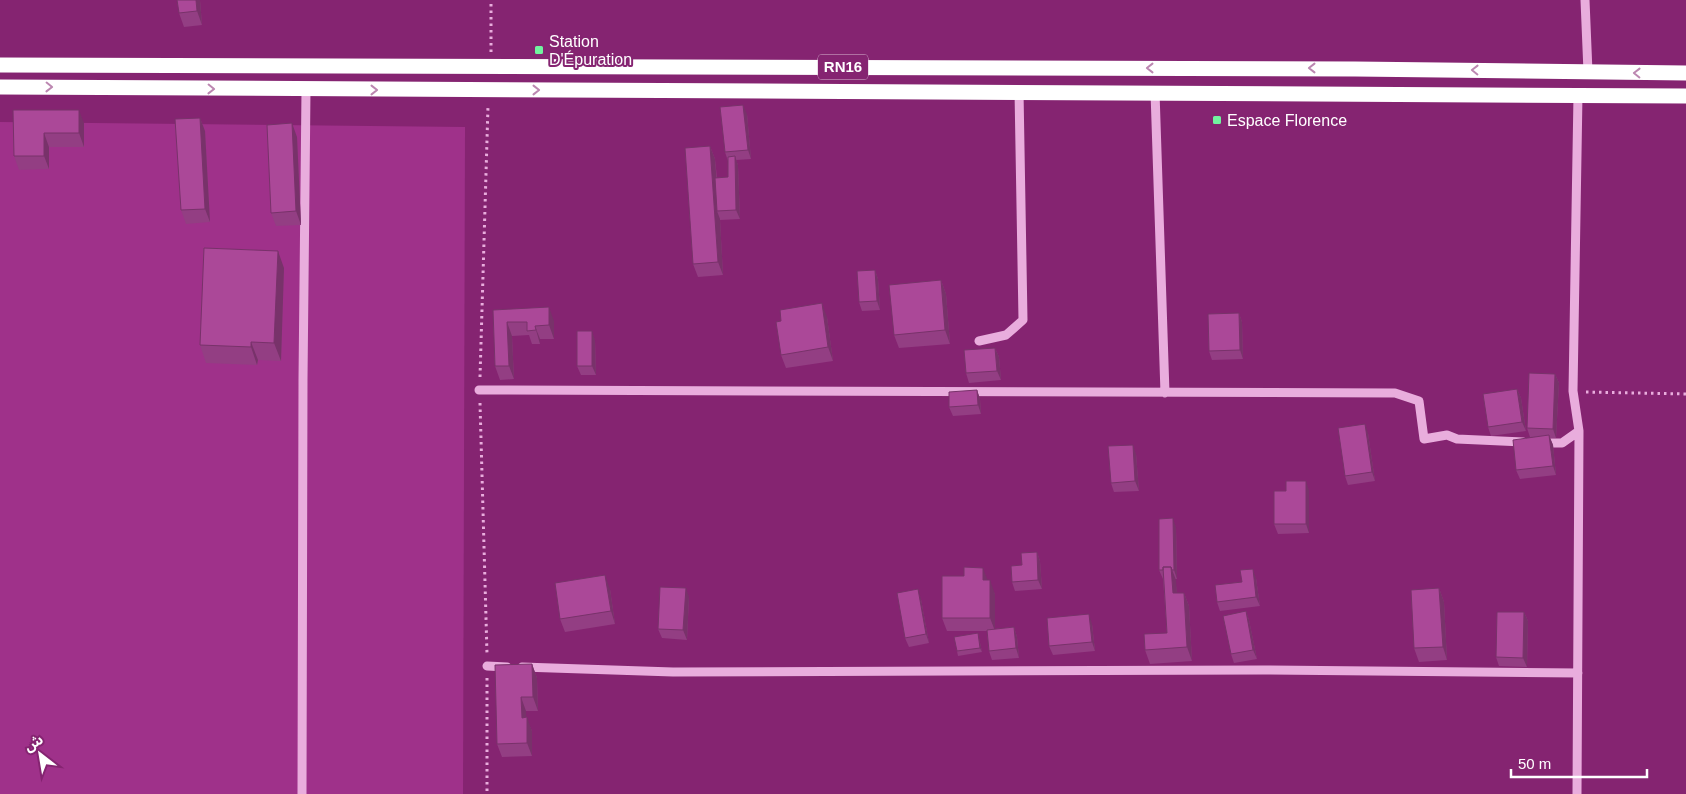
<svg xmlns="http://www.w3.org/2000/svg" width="1686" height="794" font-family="Arial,'Noto Sans Arabic',sans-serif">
	<rect width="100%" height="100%" fill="#852471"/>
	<path fill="#9f318a" d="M 0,122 L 465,127 L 463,794 L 0,794 Z"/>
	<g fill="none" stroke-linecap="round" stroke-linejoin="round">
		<path stroke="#e9addd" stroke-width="3" stroke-dasharray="2.5 4" stroke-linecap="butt" d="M 491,52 L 491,0
			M 480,377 L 488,106
			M 1586,392 L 1686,394
			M 480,403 L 487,654
			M 487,678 L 487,794"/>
		<path stroke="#e9addd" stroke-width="9" d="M 1585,0 L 1588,72
			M 1155,92 L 1165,393
			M 979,341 L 1006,335 L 1023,320 L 1019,91
			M 479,390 L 1395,393 L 1419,401 L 1424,439 L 1447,435 L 1457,439 L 1523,442
			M 1541,443 L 1562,443 L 1579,431
			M 487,666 L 507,667
			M 522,667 L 673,672 L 1263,670 L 1578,673
			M 302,794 L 303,380 L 306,90
			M 1577,794 L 1579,431 L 1573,391 L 1578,95"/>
		<path stroke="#fff" stroke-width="15" d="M 0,65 L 1355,69 L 1686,73
			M 0,87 C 562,93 1124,90 1686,96"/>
	</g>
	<path fill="#933e83" d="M 200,0 L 202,25 L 184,27 L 179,13 Z
		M 13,110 L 84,123 L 84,147 L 49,147 L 49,169 L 19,170 L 14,156 Z
		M 747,114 L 751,159 L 736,160 L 738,165 L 740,219 L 720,220 L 720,219 L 723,275 L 698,277 L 693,264 L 710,146 L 715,159 L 717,178 L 728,177 L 728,161 L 725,152 Z
		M 200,118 L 205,131 L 210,222 L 186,224 L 181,210 Z
		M 297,137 L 301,225 L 276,226 L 271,213 Z
		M 284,268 L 281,361 L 258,360 L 257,365 L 206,363 L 200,345 Z
		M 875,270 L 878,279 L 880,310 L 862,311 L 859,302 Z
		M 941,280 L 946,294 L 950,344 L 899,348 L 894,335 Z
		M 493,310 L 554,321 L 554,339 L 540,339 L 540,344 L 532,344 L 529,335 L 512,336 L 514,379 L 500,380 L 495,366 Z
		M 1239,313 L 1242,322 L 1243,359 L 1212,360 L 1209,351 Z
		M 827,317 L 833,361 L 786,368 L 781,355 Z
		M 595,340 L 596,375 L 581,375 L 577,366 Z
		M 995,348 L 999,357 L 1001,380 L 969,383 L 966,373 Z
		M 1555,374 L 1559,383 L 1556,438 L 1550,438 L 1553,445 L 1556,475 L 1520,479 L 1516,470 L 1533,437 L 1530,437 L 1527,428 Z
		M 1517,389 L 1521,398 L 1526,431 L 1491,436 L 1488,427 Z
		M 977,390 L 980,399 L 981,414 L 953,416 L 949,407 Z
		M 1368,433 L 1375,481 L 1348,485 L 1345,476 Z
		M 1136,454 L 1139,491 L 1114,492 L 1111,483 Z
		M 1309,490 L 1309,533 L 1278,534 L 1274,524 L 1286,491 Z
		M 1176,527 L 1177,579 L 1175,579 L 1177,593 L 1184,593 L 1189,606 L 1192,661 L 1150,664 L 1145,650 L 1167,633 L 1163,579 L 1159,570 Z
		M 1037,552 L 1040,561 L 1042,589 L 1015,591 L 1012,582 Z
		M 1256,578 L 1260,606 L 1220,611 L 1217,602 L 1242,582 Z
		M 987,580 L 995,594 L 995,629 L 1014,627 L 1017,637 L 1019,658 L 992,660 L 989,651 L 987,631 L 947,631 L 942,618 Z
		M 1439,588 L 1444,602 L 1447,660 L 1419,662 L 1414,648 Z
		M 610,589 L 615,624 L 565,632 L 560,619 Z
		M 689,597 L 687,640 L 662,638 L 658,629 Z
		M 921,599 L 929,643 L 909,647 L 905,638 Z
		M 1246,611 L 1249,620 L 1257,659 L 1234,663 L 1231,654 Z
		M 1524,612 L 1528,621 L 1527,667 L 1499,666 L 1496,657 Z
		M 1092,624 L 1095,651 L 1053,655 L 1049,646 Z
		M 979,638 L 982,652 L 958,656 L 957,651 Z
		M 532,664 L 537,678 L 538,711 L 526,711 L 526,718 L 532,731 L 532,756 L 502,757 L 497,744 Z"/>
	<path fill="#78326a" d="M 196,0 L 200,0 L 202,25 L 197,11 Z
		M 743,105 L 747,114 L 751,159 L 748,150 Z
		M 79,110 L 84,123 L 84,147 L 79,133 Z
		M 200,118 L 205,131 L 210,222 L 205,209 Z
		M 292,123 L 297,137 L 301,225 L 296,211 Z
		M 44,133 L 49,147 L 49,169 L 44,156 Z
		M 710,146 L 715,159 L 719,211 L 717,211 L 720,219 L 723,275 L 718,262 Z
		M 735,156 L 738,165 L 740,219 L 736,210 Z
		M 278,251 L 284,268 L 281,361 L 274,343 Z
		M 875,270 L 878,279 L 880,310 L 877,301 Z
		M 941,280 L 946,294 L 950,344 L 945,330 Z
		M 822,303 L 827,317 L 833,361 L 828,347 Z
		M 549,307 L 554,321 L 554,339 L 549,325 Z
		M 1239,313 L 1242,322 L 1243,359 L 1240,350 Z
		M 507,322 L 512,336 L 514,379 L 509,366 Z
		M 535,326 L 540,339 L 540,344 L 536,330 Z
		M 592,331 L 595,340 L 596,375 L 592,366 Z
		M 251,342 L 258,360 L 257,365 L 251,347 Z
		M 995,348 L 999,357 L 1001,380 L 997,371 Z
		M 1555,374 L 1559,383 L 1556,438 L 1553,429 Z
		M 1517,389 L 1521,398 L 1526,431 L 1522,422 Z
		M 977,390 L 980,399 L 981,414 L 978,405 Z
		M 1365,424 L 1368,433 L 1375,481 L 1372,472 Z
		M 1549,435 L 1553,445 L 1556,475 L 1553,466 Z
		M 1133,445 L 1136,454 L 1139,491 L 1135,481 Z
		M 1306,481 L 1309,490 L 1309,533 L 1306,524 Z
		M 1173,518 L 1176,527 L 1177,579 L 1174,570 Z
		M 1037,552 L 1040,561 L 1042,589 L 1038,580 Z
		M 1171,567 L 1176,580 L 1178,607 L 1173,593 Z
		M 983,568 L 988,581 L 983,580 Z
		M 1253,569 L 1256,578 L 1260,606 L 1256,597 Z
		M 605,575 L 610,589 L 615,624 L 611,611 Z
		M 990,580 L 995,594 L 995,631 L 990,618 Z
		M 686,588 L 689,597 L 687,640 L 683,630 Z
		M 1439,588 L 1444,602 L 1447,660 L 1443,647 Z
		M 918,589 L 921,599 L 929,643 L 926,634 Z
		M 1184,593 L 1189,606 L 1192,661 L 1187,647 Z
		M 1246,611 L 1249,620 L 1257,659 L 1253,650 Z
		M 1524,612 L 1528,621 L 1527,667 L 1523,658 Z
		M 1089,614 L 1092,624 L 1095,651 L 1092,642 Z
		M 1014,627 L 1017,637 L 1019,658 L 1016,648 Z
		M 978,633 L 979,638 L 982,652 L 980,648 Z
		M 532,664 L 537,678 L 538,711 L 533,697 Z
		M 521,697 L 526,711 L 527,731 L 522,718 Z
		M 527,717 L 532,731 L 532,756 L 527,743 Z"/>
	<path fill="#ab4898" stroke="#78326a" d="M 177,0 L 196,0 L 197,11 L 179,13 Z
		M 743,105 L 748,150 L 725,152 L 720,107 Z
		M 13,110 L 79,110 L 79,133 L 44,133 L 44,156 L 14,156 Z
		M 200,118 L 205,209 L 181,210 L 175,119 Z
		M 292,123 L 296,211 L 271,213 L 267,125 Z
		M 710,146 L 718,262 L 693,264 L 685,148 Z
		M 735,156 L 736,210 L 717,211 L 715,178 L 728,177 L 728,157 Z
		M 204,248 L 278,251 L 274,343 L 251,342 L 251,347 L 200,345 Z
		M 875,270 L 877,301 L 859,302 L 857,271 Z
		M 941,280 L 945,330 L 894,335 L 889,285 Z
		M 822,303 L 828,347 L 781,355 L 776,322 L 781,321 L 780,310 Z
		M 549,307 L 549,325 L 535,326 L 536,330 L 527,331 L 527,322 L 507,322 L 509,366 L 495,366 L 493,310 Z
		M 1239,313 L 1240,350 L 1209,351 L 1208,314 Z
		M 577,331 L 592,331 L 592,366 L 577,366 Z
		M 995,348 L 997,371 L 966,373 L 964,350 Z
		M 1529,373 L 1555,374 L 1553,429 L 1527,428 Z
		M 1517,389 L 1522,422 L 1488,427 L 1483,394 Z
		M 977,390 L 978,405 L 949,407 L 949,392 Z
		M 1365,424 L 1372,472 L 1345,476 L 1338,428 Z
		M 1549,435 L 1553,466 L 1516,470 L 1513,440 Z
		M 1133,445 L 1135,481 L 1111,483 L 1108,446 Z
		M 1286,481 L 1306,481 L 1306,524 L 1274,524 L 1274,491 L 1286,491 Z
		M 1173,518 L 1174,570 L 1172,570 L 1171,567 L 1163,567 L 1163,570 L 1159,570 L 1159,519 Z
		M 1037,552 L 1038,580 L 1012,582 L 1011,566 L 1022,565 L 1021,553 Z
		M 964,567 L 983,568 L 983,580 L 990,580 L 990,618 L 942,618 L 942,576 L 964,576 Z
		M 1163,567 L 1171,567 L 1173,593 L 1184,593 L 1187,647 L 1145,650 L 1144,634 L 1167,633 Z
		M 1253,569 L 1256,597 L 1217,602 L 1215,585 L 1242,582 L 1240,570 Z
		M 605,575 L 611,611 L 560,619 L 555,583 Z
		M 660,587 L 686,588 L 683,630 L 658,629 Z
		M 1439,588 L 1443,647 L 1414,648 L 1411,590 Z
		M 918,589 L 926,634 L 905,638 L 897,593 Z
		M 1246,611 L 1253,650 L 1231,654 L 1223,616 Z
		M 1497,612 L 1524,612 L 1523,658 L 1496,657 Z
		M 1089,614 L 1092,642 L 1049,646 L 1047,618 Z
		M 1014,627 L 1016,648 L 989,651 L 987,630 Z
		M 978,633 L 980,648 L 957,651 L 954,637 Z
		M 532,664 L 533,697 L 521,697 L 522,718 L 527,717 L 527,743 L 497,744 L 495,665 Z"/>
	<defs><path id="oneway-chevron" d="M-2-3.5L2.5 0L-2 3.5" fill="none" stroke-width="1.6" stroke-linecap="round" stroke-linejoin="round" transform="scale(1.25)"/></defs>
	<g stroke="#bc87b1">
		<use href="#oneway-chevron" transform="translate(1150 68) rotate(-180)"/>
		<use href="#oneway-chevron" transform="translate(1312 68) rotate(-180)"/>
		<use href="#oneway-chevron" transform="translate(1475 70) rotate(-179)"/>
		<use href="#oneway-chevron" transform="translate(1637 73) rotate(-179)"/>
		<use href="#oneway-chevron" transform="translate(49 87) rotate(1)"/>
		<use href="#oneway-chevron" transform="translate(211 89) rotate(1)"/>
		<use href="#oneway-chevron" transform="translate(374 90)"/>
		<use href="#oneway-chevron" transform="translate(536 90)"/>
	</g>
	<g fill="#71f39f" stroke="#852471" stroke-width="2">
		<rect x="534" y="45" width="10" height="10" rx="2.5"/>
		<rect x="1212" y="115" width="10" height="10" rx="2.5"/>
	</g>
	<g text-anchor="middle" stroke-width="4" stroke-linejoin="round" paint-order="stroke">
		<rect fill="#852471" stroke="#dabdd4" stroke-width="1" x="818" y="54.5" width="50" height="25" rx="4"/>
		<g font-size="15" font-weight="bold" fill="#fff">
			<text x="843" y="72">RN16</text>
		</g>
		<g font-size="16" fill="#fff" stroke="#852471" text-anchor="start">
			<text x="549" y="47">Station<tspan x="549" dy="18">D'Épuration</tspan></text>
			<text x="1227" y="126">Espace Florence</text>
		</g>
	</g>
	<g transform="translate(40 754) rotate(329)" stroke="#852471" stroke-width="4" paint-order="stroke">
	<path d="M0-4L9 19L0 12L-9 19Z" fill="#ffffff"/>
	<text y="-8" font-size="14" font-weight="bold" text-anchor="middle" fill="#ffffff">ش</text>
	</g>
	<path d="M1511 769v8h136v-8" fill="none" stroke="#ffffff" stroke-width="2.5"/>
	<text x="1518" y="769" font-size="15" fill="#ffffff" stroke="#852471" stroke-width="4" paint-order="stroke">50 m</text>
</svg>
